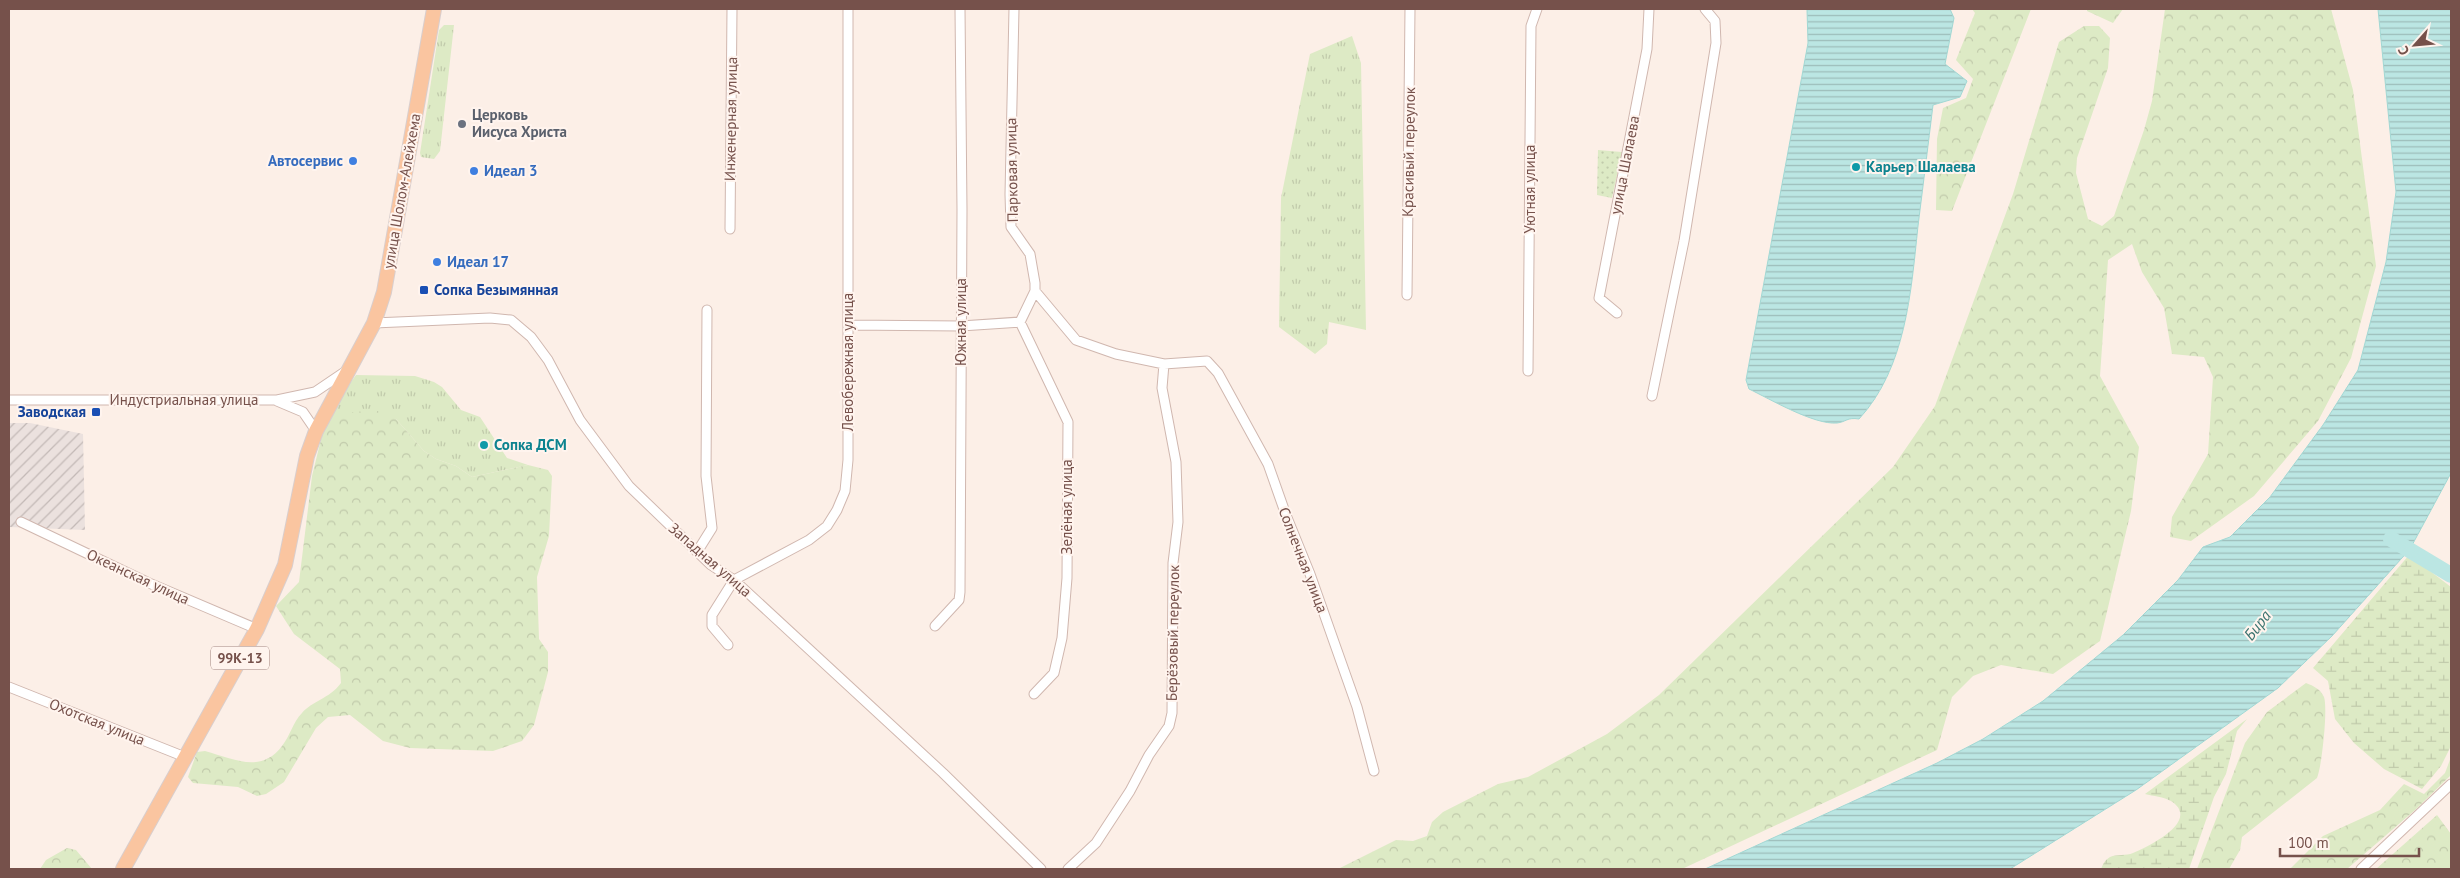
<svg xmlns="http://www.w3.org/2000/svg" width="2460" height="878" font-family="'PT Sans',sans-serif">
	<defs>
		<pattern id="industrial-furrows" width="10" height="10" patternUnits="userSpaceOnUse" patternTransform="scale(1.25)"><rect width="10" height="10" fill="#ebe1de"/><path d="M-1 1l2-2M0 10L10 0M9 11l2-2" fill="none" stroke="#c3b9b6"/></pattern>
		<pattern id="grass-tufts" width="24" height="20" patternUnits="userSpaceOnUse" patternTransform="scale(1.25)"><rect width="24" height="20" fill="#ddeac5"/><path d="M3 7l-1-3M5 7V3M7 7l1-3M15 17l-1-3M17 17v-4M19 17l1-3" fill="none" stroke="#c1caab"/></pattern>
		<pattern id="forest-crowns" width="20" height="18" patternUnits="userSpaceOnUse" patternTransform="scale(1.25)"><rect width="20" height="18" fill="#ddeac5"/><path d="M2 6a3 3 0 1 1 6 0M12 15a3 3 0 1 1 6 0" fill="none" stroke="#c1caab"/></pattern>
		<pattern id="wetland-marsh" width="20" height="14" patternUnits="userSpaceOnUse" patternTransform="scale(1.25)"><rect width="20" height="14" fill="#ddeac5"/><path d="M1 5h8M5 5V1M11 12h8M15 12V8" fill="none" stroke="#c1caab"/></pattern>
		<pattern id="park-dots" width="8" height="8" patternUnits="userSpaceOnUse" patternTransform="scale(1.25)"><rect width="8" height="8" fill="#ddeac5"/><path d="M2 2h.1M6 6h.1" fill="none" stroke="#c1caab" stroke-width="1.8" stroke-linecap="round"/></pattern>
		<pattern id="water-rules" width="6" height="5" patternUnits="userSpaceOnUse" patternTransform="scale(1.25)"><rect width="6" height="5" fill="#bbe6e3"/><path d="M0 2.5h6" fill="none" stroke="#9dbdba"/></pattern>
	</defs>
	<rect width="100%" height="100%" fill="#fcefe7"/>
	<path fill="url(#industrial-furrows)" d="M 9,423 L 30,423 L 83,434 L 85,530 L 9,527 Z"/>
	<path fill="url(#grass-tufts)" d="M 444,25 L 454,25 L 440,151 L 434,159 L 421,157 L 420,153 L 439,30 Z
		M 1352,36 L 1361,63 L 1366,330 L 1329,322 L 1327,344 L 1315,354 L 1279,327 L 1281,198 L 1310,54 Z
		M 356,375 L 415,376 L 434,382 L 442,387 L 461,410 L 480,417 L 507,458 L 528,465 L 472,477 L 456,466 L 436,459 L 424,451 L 396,419 L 327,415 Z"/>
	<path fill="url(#forest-crowns)" d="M 1972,9 L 2031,9 L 1952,211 L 1936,210 L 1937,139 L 1943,108 L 1966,98 L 1973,79 L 1956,60 L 1975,13 Z
		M 2087,9 L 2123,9 L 2113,23 L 2087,11 Z
		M 2165,9 L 2331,9 L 2353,90 L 2376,266 L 2351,358 L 2318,421 L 2254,496 L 2191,541 L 2170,537 L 2172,517 L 2208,454 L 2213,377 L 2204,357 L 2172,354 L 2164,308 L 2142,272 L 2132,244 L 2108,260 L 2100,376 L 2139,447 L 2131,511 L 2100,641 L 2053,674 L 2001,665 L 1973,676 L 1952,697 L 1937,750 L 1682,869 L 1338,869 L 1396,840 L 1413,841 L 1427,836 L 1432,822 L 1443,812 L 1498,784 L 1528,777 L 1607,734 L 1659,695 L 1893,467 L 1935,406 L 2013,194 L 2059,42 L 2084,26 L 2099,26 L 2110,38 L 2108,68 L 2077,158 L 2076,173 L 2088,219 L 2102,226 L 2114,216 L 2144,130 L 2152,101 Z
		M 375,410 L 396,419 L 424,451 L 436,459 L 456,466 L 472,477 L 528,465 L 548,470 L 552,476 L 549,536 L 537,577 L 539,639 L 548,652 L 548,672 L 534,725 L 522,741 L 493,751 L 410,748 L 383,741 L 350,715 L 328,717 L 316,728 L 284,782 L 266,794 L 257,796 L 238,787 L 193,783 L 188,777 L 197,752 L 205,751 C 234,759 261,774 282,746 C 290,736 293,722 302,713 C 312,701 329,699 341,683 L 340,669 L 294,634 L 276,606 L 299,582 L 312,476 L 327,415 Z
		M 2306,683 C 2314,686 2320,689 2324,697 C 2328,708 2322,766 2317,778 L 2242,837 L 2240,850 L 2229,869 L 2197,869 L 2245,743 L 2267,712 Z
		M 2451,757 L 2451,775 L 2415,810 L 2347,869 L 2290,869 L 2323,836 L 2380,810 L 2404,784 L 2424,794 L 2445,773 Z
		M 2437,815 L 2451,834 L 2451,869 L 2376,869 Z
		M 67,848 L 76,850 L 92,869 L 40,869 L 46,860 Z"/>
	<path fill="url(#wetland-marsh)" d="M 2409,555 L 2451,587 L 2451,746 L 2441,766 L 2422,789 L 2384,769 L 2354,743 L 2335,719 L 2328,681 L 2313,668 Z
		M 2247,719 L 2237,731 L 2226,774 L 2214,797 L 2189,869 L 2101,869 C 2103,864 2105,860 2110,857 C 2117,854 2126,856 2133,853 C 2147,847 2202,821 2171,801 C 2164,797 2153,796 2145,794 Z"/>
	<path fill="url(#park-dots)" d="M 1598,150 L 1622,152 L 1612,198 L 1597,195 Z"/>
	<path fill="url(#water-rules)" stroke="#a2d8d4" d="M 1807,9 L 1950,9 L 1954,18 L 1945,64 L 1967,81 L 1960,97 L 1933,105 C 1928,146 1923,186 1918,226 C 1911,292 1906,368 1859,419 C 1847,417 1846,422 1837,423 C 1814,425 1770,399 1749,389 L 1746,380 L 1808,43 Z
		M 2378,9 L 2451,9 L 2451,473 L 2410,549 L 2332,636 L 2278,688 L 2136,790 L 2010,869 L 1705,869 L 1937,763 L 1983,739 L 2043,701 L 2123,635 L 2178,580 L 2203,547 L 2230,537 L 2270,497 L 2323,425 L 2358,370 L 2386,262 L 2396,192 Z"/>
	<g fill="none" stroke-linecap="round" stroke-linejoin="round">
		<path stroke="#bbe6e3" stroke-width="16" d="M 2391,539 L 2451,575"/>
		<defs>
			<path id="minor" d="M 1014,9 L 1010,194 L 1011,227 L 1030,254 L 1035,283 L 1035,291 L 1020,322
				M 730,229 L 732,9
				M 1035,291 L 1076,340 L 1116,354 L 1164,364 L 1207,361 L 1218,373 L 1268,464 L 1286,515 L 1310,574 L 1357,707 L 1374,771
				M 1407,295 L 1410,9
				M 1617,313 L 1599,298 L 1647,49 L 1649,9
				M 1020,322 L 1068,422 L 1067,578 L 1062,638 L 1054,673 L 1034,694
				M 374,323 L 490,318 L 511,320 L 531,337 L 548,360 L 580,420 L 629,486 L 711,565 L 734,580 L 943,773 L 1041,869
				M 848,325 L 961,326 L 1020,322
				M 1528,371 L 1531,26 L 1537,9
				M 1652,396 L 1684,241 L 1716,43 L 1715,21 L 1705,9
				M 9,400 L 277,400 L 315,392 L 346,371
				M 277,401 L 303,412 L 316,431
				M 21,522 L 149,583 L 257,629
				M 697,552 L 712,528 L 706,476 L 707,310
				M 935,626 L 959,600 L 960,592 L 962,210 L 960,9
				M 728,645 L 712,626 L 712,615 L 734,580 L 809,540 L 827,526 L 837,510 L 845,491 L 848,460 L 848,9
				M 9,687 L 185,757
				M 1068,869 L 1096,843 L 1130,791 L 1149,755 L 1169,726 L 1172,713 L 1173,563 L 1178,522 L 1176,462 L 1162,388 L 1164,364
				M 2361,869 L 2451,784"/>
			<path id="primary" d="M 123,869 L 257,629 L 285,565 L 307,456 L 316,431 L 374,323 L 384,292 L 434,9"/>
		</defs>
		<use href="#minor" stroke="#d0b7af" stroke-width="11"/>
		<use href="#primary" stroke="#d9cecd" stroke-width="16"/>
		<use href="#minor" stroke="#fff" stroke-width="9"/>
		<use href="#primary" stroke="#fac5a0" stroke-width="14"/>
	</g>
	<circle fill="#6b7280" stroke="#fff4ee" stroke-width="2" cx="462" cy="124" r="5"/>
	<g fill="#3f7fe0" stroke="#fff4ee" stroke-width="2">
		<circle cx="353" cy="161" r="5"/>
		<circle cx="474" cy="171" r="5"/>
		<circle cx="437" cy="262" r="5"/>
	</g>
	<g fill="#0f9aa8" stroke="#fff4ee" stroke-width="2">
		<circle cx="1856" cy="167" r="5"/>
		<circle cx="484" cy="445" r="5"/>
	</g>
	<g fill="#1a4fb4" stroke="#fff4ee" stroke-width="2">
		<rect x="419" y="285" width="10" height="10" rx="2.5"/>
		<rect x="91" y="407" width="10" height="10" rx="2.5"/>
	</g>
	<g text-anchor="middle" stroke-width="4" stroke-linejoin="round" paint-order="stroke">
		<rect fill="#fff4ee" stroke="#9f827c" stroke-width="1" x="211" y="646.5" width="58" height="23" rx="4"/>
		<g font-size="14" font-weight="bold" fill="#76514b">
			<text x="240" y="663">99К-13</text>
		</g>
		<g font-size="15" font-weight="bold" fill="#5b616d" stroke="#fff4ee" text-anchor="start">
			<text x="472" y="120">Церковь<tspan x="472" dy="17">Иисуса Христа</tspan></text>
		</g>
		<g font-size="15" fill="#76514b" stroke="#fff4ee">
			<text transform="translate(731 119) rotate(-89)" y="5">Инженерная улица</text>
			<text transform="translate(1409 152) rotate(-89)" y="5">Красивый переулок</text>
			<text transform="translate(1625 165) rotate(-79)" y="5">улица Шалаева</text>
			<text transform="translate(1012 170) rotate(-91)" y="5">Парковая улица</text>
			<text transform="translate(1530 189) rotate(-90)" y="5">Уютная улица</text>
			<text transform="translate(402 191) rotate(-80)" y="5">улица Шолом-Алейхема</text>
			<text transform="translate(961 322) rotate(-90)" y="5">Южная улица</text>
			<text transform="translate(848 362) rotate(-90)" y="5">Левобережная улица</text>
			<text x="184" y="405">Индустриальная улица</text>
			<text transform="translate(1067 507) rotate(-90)" y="5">Зелёная улица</text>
			<text transform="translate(710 560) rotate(41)" y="5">Западная улица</text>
			<text transform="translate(1303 560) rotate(69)" y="5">Солнечная улица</text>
			<text transform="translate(138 577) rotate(25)" y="5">Океанская улица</text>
			<text transform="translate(1173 633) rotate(-89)" y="5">Берёзовый переулок</text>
			<text transform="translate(97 722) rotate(22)" y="5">Охотская улица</text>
		</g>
		<g font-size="15" font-weight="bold" fill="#366cbe" stroke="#fff4ee" text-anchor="start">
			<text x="343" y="166" text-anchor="end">Автосервис</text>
			<text x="484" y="176">Идеал 3</text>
			<text x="447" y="267">Идеал 17</text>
		</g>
		<g font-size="15" font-weight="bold" fill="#0d838f" stroke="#fff4ee" text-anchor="start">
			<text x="1866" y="172">Карьер Шалаева</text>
			<text x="494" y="450">Сопка ДСМ</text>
		</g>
		<g font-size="15" font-weight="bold" fill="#164399" stroke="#fff4ee" text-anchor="start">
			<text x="434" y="295">Сопка Безымянная</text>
			<text x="86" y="417" text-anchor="end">Заводская</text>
		</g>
		<g font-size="16" font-style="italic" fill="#3c7471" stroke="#fff4ee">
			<text transform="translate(2257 625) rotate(-52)" y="6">Бира</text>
		</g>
	</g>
	<rect width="2460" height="878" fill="none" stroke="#76514b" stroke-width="20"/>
	<g transform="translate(2415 45) rotate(243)" stroke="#fff4ee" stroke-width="4" paint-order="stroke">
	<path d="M0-4L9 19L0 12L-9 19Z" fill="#76514b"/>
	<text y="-8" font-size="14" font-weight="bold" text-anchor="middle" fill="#76514b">С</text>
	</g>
	<path d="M2280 848v8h139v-8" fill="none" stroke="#76514b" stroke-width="2.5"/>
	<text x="2288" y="848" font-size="15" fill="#76514b" stroke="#fff4ee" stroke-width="4" paint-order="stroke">100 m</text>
</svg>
